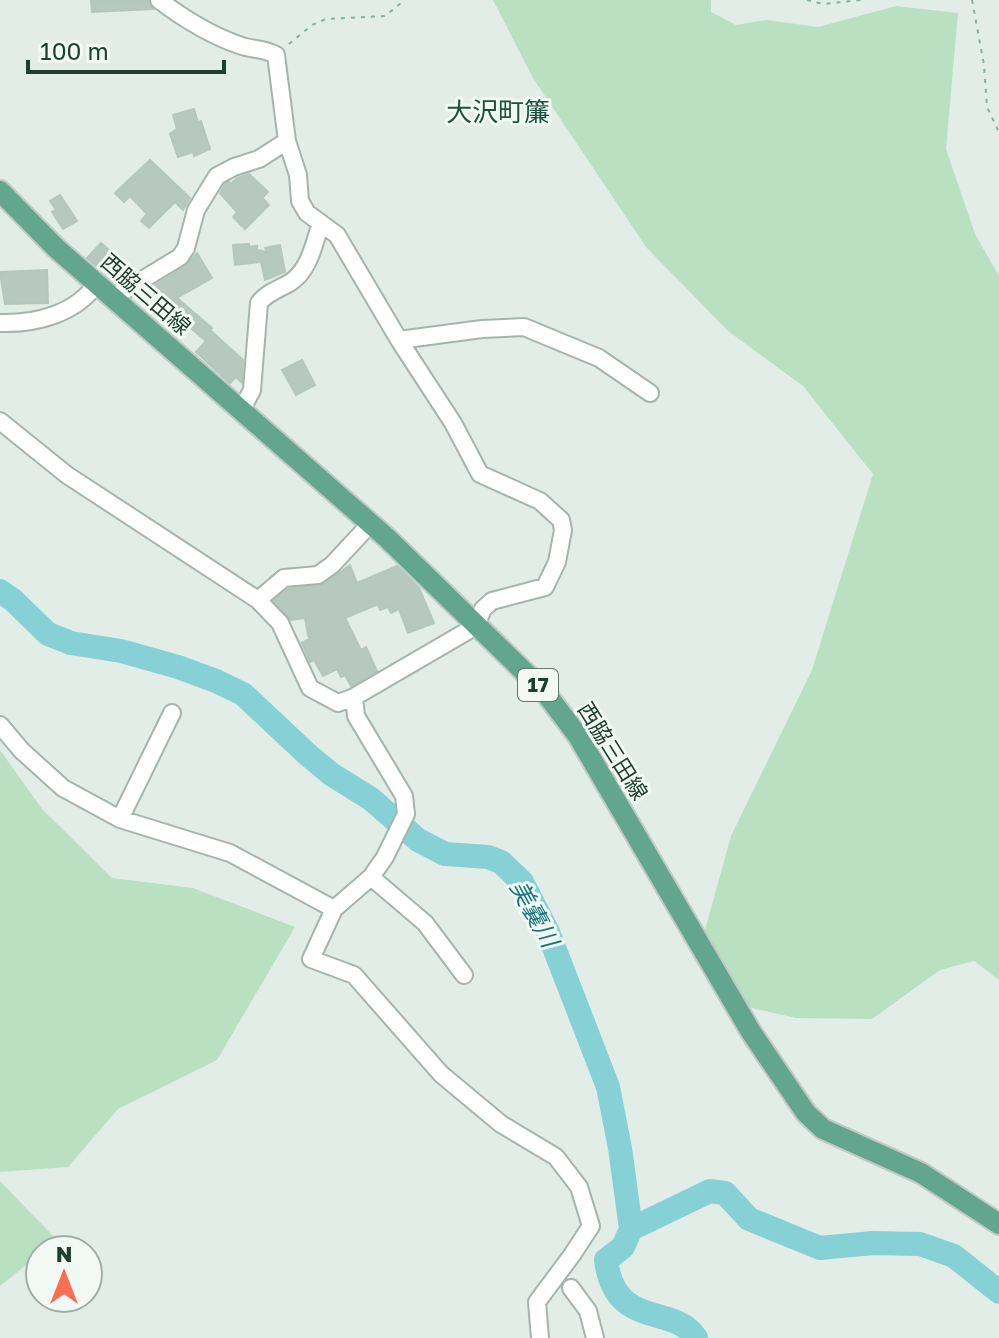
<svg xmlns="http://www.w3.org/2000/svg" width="999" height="1338" font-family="'Golos Text','Noto Sans JP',sans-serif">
	<rect width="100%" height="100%" fill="#e2ede7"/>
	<path fill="#b9e0c0" d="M 493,0 L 711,0 L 711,12 L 736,25 L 766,20 L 818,27 L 896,6 L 958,13 L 946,149 L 975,234 L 999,276 L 999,980 L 974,961 L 940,970 L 872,1019 L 796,1018 L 748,1007 L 705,930 L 731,836 L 812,670 L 873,474 L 803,386 L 728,331 L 646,247 L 533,78 Z
		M 0,750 L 42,809 L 112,878 L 193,888 L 295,927 L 217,1060 L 118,1109 L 68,1167 L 0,1172 Z
		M 0,1181 L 57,1240 L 45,1250 L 40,1250 L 40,1254 L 0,1286 Z"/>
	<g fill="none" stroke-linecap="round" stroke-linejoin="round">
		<path stroke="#86d1d6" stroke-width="24" d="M 0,591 L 13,600 L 48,634 L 71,643 L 121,651 L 178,667 L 216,681 L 243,694 L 307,754 L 331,774 L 371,799 L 418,840 L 445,854 L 488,857 L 501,862 L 522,882 L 548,932 L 608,1087 L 620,1148 L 631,1229 L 623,1247 L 606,1260 C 615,1331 674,1303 696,1338
			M 631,1229 L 710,1191 L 725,1193 L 749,1219 L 820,1248 L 873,1243 L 920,1244 L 954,1256 L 999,1292"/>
	</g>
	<path fill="#b7c8c0" stroke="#b4c7bd" stroke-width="2" d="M 91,0 L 148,0 L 153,9 L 92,12 Z
		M 194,109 L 198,122 L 201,121 L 210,149 L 194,156 L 193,152 L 178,157 L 170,134 L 177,129 L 173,115 Z
		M 150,160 L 190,198 L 183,210 L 175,202 L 149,228 L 141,221 L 147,214 L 130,196 L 124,202 L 115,193 Z
		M 249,174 L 268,192 L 262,198 L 269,205 L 245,229 L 233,217 L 237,212 L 220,193 L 225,184 L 229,182 L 231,184 L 237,178 Z
		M 60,195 L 77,221 L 63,229 L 52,212 L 56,210 L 50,201 Z
		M 101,243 L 116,256 L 128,276 L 117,283 L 105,262 L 99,268 L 87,258 Z
		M 249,244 L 249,247 L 257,246 L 257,250 L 268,252 L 265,248 L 280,245 L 285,272 L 265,280 L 261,262 L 235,265 L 233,245 Z
		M 197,253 L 212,278 L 177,298 L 212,328 L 210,330 L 243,360 L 242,383 L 236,377 L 230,383 L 196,352 L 206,341 L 178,317 L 165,292 L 158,297 L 152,287 L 186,266 Z
		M 47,270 L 48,303 L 5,304 L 0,272 Z
		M 302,360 L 315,385 L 296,395 L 282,370 Z
		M 350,565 L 357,583 L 397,566 L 419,588 L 434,623 L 408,633 L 399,609 L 391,613 L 388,607 L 380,610 L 378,604 L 345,618 L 361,650 L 366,647 L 377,671 L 351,686 L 345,675 L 341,677 L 337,669 L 323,676 L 314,660 L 310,662 L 302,643 L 309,639 L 305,618 L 291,620 L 274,601 L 288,589 L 324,584 Z"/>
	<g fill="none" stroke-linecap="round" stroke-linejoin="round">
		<defs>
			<path id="minor" d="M 159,0 C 183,18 210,35 239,45 C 252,50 263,48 276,55 L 287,141 L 298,175 L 300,201 L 307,213 L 337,235 L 399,340 L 453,423 L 480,474 L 540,501 L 561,520 L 563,530 L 557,562 L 545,587 L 492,601 L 483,609 L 476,626 L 354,697 L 356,716 L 404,796 L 406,814 L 385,857 L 371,877 L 334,909 L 311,959 L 354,975 L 441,1074 L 501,1124 L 556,1157 L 579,1187 L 591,1226 L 572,1255 L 537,1302 L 540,1338
				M 114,297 L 180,257 L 186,248 L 196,210 L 217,176 L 234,167 L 259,159 L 287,141
				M 0,323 C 36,324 76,314 97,283
				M 399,340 L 482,329 L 524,327 L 599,358 L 650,393
				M 242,409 L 252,390 L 259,303 C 267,292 280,289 291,282 C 310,269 314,243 321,223
				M 0,421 L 67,475 L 258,600 L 280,623 L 310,688 L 338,703 L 354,697
				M 258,600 L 284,578 L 318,575 L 332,565 L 371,523
				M 0,725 L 22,751 L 63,788 L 120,819 L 230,853 L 334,909
				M 120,819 L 172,713
				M 371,877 L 425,923 L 464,975
				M 571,1288 L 588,1311 L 595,1338"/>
			<path id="major" d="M 0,191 L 56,248 L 387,538 L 544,691 L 578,736 L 751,1032 L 806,1113 L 823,1129 L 921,1173 L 999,1224"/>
		</defs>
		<use href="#minor" stroke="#a4b5ae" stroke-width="20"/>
		<use href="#major" stroke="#c1c9c6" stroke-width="24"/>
		<path stroke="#80b39e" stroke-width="2" stroke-dasharray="4 6" stroke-linecap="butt" d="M 807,0 L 823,4 L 861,0
			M 972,0 L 984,65 L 987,107 L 999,132
			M 289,44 L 312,25 L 326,19 L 385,16 L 405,0"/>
		<use href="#minor" stroke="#fff" stroke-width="16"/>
		<use href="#major" stroke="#63a68f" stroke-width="20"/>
	</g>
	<g text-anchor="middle" stroke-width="6" stroke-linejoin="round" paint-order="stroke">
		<rect fill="#f2f9f5" stroke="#5f776e" stroke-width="2" x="518" y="669" width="40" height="32" rx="6"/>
		<g font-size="20" font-weight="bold" fill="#203f34">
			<text x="538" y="692">17</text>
		</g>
		<g font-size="22" fill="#203f34" stroke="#f2f9f5">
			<text transform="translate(146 294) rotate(41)" y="8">西脇三田線</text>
			<text transform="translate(613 751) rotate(58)" y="8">西脇三田線</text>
		</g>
		<g font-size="24" font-style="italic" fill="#167780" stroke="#f2f9f5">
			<text transform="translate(534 914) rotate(61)" y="8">美嚢川</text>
		</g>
		<g font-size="26" fill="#1b5340" stroke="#f2f9f5">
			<text x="498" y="121">大沢町簾</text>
		</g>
	</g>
	<g transform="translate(64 1274)"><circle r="38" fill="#f2f9f5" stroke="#9eafa8" stroke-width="2"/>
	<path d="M0-6L14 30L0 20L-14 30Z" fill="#fb6c51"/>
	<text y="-12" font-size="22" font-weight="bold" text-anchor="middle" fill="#203f34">N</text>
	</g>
	<path d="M28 60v12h196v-12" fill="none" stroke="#203f34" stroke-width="4"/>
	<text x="40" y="60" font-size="24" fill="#203f34" stroke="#f2f9f5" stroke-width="6" paint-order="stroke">100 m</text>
</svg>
